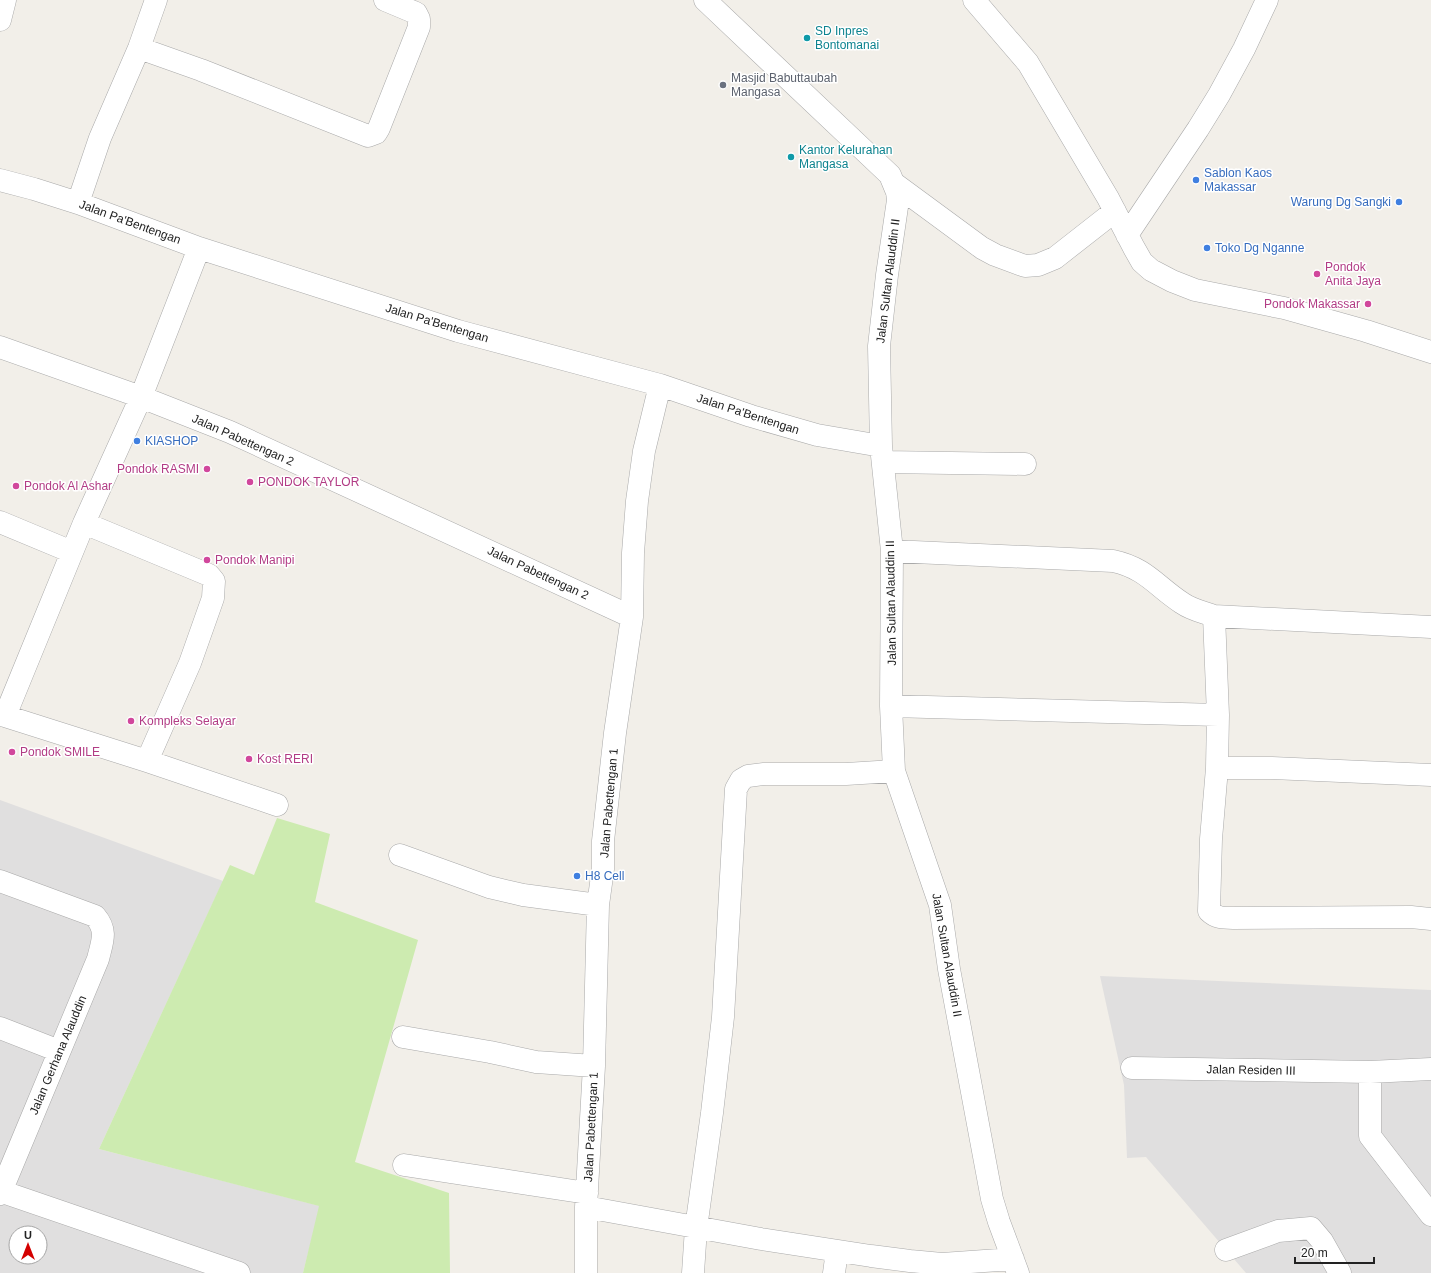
<svg xmlns="http://www.w3.org/2000/svg" width="1431" height="1273" font-family="Helvetica,sans-serif">
	<rect width="100%" height="100%" fill="#f2efe9"/>
	<path fill="#e0dfdf" fill-rule="evenodd" d="M 0,800 L 223,881 L 99,1149 L 320,1206 L 303,1273 L 0,1273 ZM 16,1233 L 40,1233 L 40,1257 L 16,1257 Z
		M 1100,976 L 1431,990 L 1431,1273 L 1246,1273 L 1146,1157 L 1127,1158 L 1124,1085 Z"/>
	<path fill="#cdebb0" d="M 277,818 L 330,834 L 315,902 L 418,940 L 355,1162 L 449,1193 L 450,1273 L 303,1273 L 319,1206 L 99,1149 L 230,865 L 254,875 Z"/>
	<g fill="none" stroke-linecap="round" stroke-linejoin="round">
		<defs>
			<path id="minor" d="M 705,0 L 890,175 L 897,192 L 898,200 L 887,275 L 879,346 L 881,446 L 892,551 L 891,706 L 894,771 L 940,905 L 949,969 L 992,1199 L 999,1222 L 1018,1273
				M 974,0 L 1028,63 L 1108,198 L 1134,248 L 1142,262 L 1151,270 L 1172,281 L 1195,290 L 1284,308 L 1366,331 L 1431,352
				M 0,20 L 5,0
				M 139,48 L 201,70 L 368,136 L 376,133 L 379,128 L 419,27 L 419,19 L 416,13 L 385,0
				M 0,180 L 34,189 L 78,203 L 199,248 L 458,331 L 660,385 L 751,416 L 817,435 L 881,446
				M 895,184 L 982,248 L 995,255 L 1025,266 L 1038,265 L 1055,258 L 1115,211
				M 78,203 L 100,138 L 139,48 L 156,0
				M 1127,235 L 1198,129 L 1219,95 L 1244,49 L 1267,0
				M 0,347 L 141,397 L 230,432 L 632,617
				M 883,462 L 1025,464
				M 0,522 L 72,552
				M 84,523 L 209,575 L 214,581 L 213,598 L 190,663 L 147,761
				M 892,551 L 1113,561 C 1146,568 1156,586 1182,603 C 1192,610 1203,612 1214,616
				M 1431,627 L 1214,616 L 1218,715 L 1217,768 L 1272,768 L 1431,775
				M 891,706 L 1218,715
				M 0,715 L 5,716 L 84,523 L 141,397 L 199,248
				M 5,716 L 147,761 L 277,805
				M 1217,768 L 1211,839 L 1209,911 C 1216,918 1223,918 1233,918 L 1411,917 L 1431,919
				M 400,855 L 489,887 L 523,895 L 598,905
				M 0,881 L 95,916 C 108,931 102,942 98,959 L 0,1194
				M 0,1028 L 59,1051
				M 403,1037 L 490,1052 L 536,1062 L 594,1066
				M 1132,1068 L 1370,1072
				M 1431,1069 L 1370,1072 L 1370,1136 L 1431,1215
				M 404,1165 L 587,1193
				M 0,1191 L 239,1273
				M 586,1207 L 761,1239 L 871,1256 L 910,1261 L 942,1264 L 1013,1259
				M 1226,1250 L 1278,1231 L 1311,1228 L 1322,1241 L 1340,1273
				M 586,1273 L 586,1207 L 594,1066 L 598,905 L 603,869 L 603,841 L 615,733 L 632,617 L 633,553 L 637,501 L 644,451 L 660,385
				M 693,1273 L 696,1228 L 712,1113 L 723,1017 L 736,789 L 741,780 L 748,776 L 764,774 L 846,774 L 894,771
				M 834,1273 L 837,1251"/>
		</defs>
		<use href="#minor" stroke="#a9a9a9" stroke-width="23"/>
		<use href="#minor" stroke="#fff" stroke-width="22"/>
	</g>
	<g fill="#0f9aa8" stroke="#fff" stroke-width="1.5">
		<circle cx="807" cy="38" r="4"/>
		<circle cx="791" cy="157" r="4"/>
	</g>
	<circle fill="#6b7280" stroke="#fff" stroke-width="1.5" cx="723" cy="85" r="4"/>
	<g fill="#3f7fe0" stroke="#fff" stroke-width="1.5">
		<circle cx="1196" cy="180" r="4"/>
		<circle cx="1399" cy="202" r="4"/>
		<circle cx="1207" cy="248" r="4"/>
		<circle cx="137" cy="441" r="4"/>
		<circle cx="577" cy="876" r="4"/>
	</g>
	<g fill="#d1479c" stroke="#fff" stroke-width="1.5">
		<circle cx="1317" cy="274" r="4"/>
		<circle cx="1368" cy="304" r="4"/>
		<circle cx="207" cy="469" r="4"/>
		<circle cx="250" cy="482" r="4"/>
		<circle cx="16" cy="486" r="4"/>
		<circle cx="207" cy="560" r="4"/>
		<circle cx="131" cy="721" r="4"/>
		<circle cx="12" cy="752" r="4"/>
		<circle cx="249" cy="759" r="4"/>
	</g>
	<g text-anchor="middle" stroke-width="3" stroke-linejoin="round" paint-order="stroke">
		<g font-size="12" fill="#0d838f" stroke="#fff" text-anchor="start">
			<text x="815" y="35">SD Inpres<tspan x="815" dy="14">Bontomanai</tspan></text>
			<text x="799" y="154">Kantor Kelurahan<tspan x="799" dy="14">Mangasa</tspan></text>
		</g>
		<g font-size="12" fill="#5b616d" stroke="#fff" text-anchor="start">
			<text x="731" y="82">Masjid Babuttaubah<tspan x="731" dy="14">Mangasa</tspan></text>
		</g>
		<g font-size="12" fill="#366cbe" stroke="#fff" text-anchor="start">
			<text x="1204" y="177">Sablon Kaos<tspan x="1204" dy="14">Makassar</tspan></text>
			<text x="1391" y="206" text-anchor="end">Warung Dg Sangki</text>
			<text x="1215" y="252">Toko Dg Nganne</text>
			<text x="145" y="445">KIASHOP</text>
			<text x="585" y="880">H8 Cell</text>
		</g>
		<g font-size="12" fill="#222" stroke="#fff">
			<text transform="translate(130 222) rotate(20)" y="4">Jalan Pa'Bentengan</text>
			<text transform="translate(888 281) rotate(-83)" y="4">Jalan Sultan Alauddin II</text>
			<text transform="translate(437 323) rotate(17)" y="4">Jalan Pa'Bentengan</text>
			<text transform="translate(748 414) rotate(18)" y="4">Jalan Pa'Bentengan</text>
			<text transform="translate(243 440) rotate(24)" y="4">Jalan Pabettengan 2</text>
			<text transform="translate(538 573) rotate(25)" y="4">Jalan Pabettengan 2</text>
			<text transform="translate(891 603) rotate(-91)" y="4">Jalan Sultan Alauddin II</text>
			<text transform="translate(609 803) rotate(-85)" y="4">Jalan Pabettengan 1</text>
			<text transform="translate(947 955) rotate(80)" y="4">Jalan Sultan Alauddin II</text>
			<text transform="translate(58 1055) rotate(-67)" y="4">Jalan Gerhana Alauddin</text>
			<text transform="translate(1251 1070) rotate(1)" y="4">Jalan Residen III</text>
			<text transform="translate(591 1127) rotate(-87)" y="4">Jalan Pabettengan 1</text>
		</g>
		<g font-size="12" fill="#b23c85" stroke="#fff" text-anchor="start">
			<text x="1325" y="271">Pondok<tspan x="1325" dy="14">Anita Jaya</tspan></text>
			<text x="1360" y="308" text-anchor="end">Pondok Makassar</text>
			<text x="199" y="473" text-anchor="end">Pondok RASMI</text>
			<text x="258" y="486">PONDOK TAYLOR</text>
			<text x="24" y="490">Pondok Al Ashar</text>
			<text x="215" y="564">Pondok Manipi</text>
			<text x="139" y="725">Kompleks Selayar</text>
			<text x="20" y="756">Pondok SMILE</text>
			<text x="257" y="763">Kost RERI</text>
		</g>
	</g>
	<g transform="translate(28 1245)"><circle r="19" fill="#ffffff" stroke="#a7a7a7"/>
	<path d="M0-3L7 15L0 10L-7 15Z" fill="#d40000"/>
	<text y="-6" font-size="11" font-weight="bold" text-anchor="middle" fill="#222222">U</text>
	</g>
	<path d="M1295 1257v6h79v-6" fill="none" stroke="#222222" stroke-width="2"/>
	<text x="1301" y="1257" font-size="12" fill="#222222" stroke="#ffffff" stroke-width="3" paint-order="stroke">20 m</text>
</svg>
